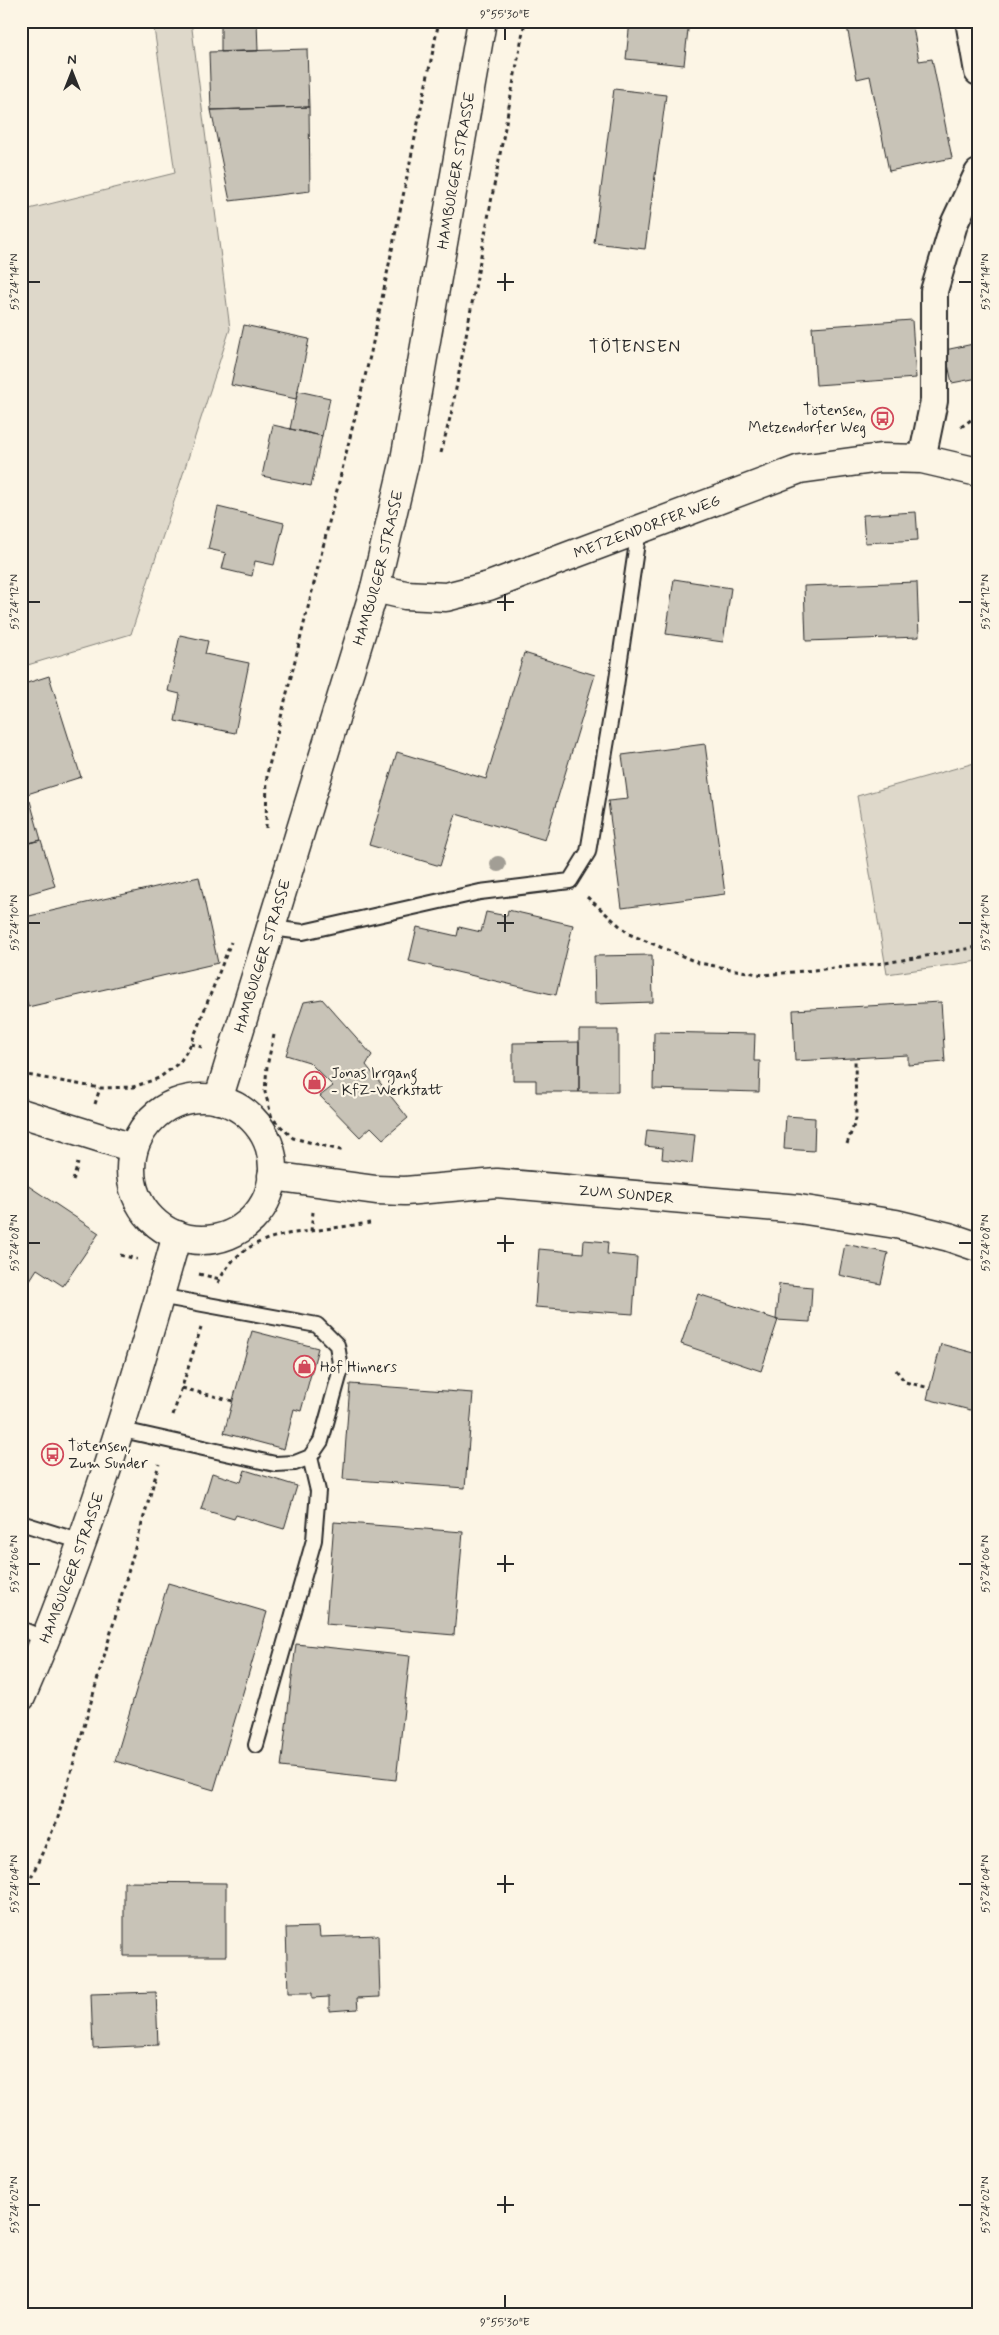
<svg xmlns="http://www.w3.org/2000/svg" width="999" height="2335" font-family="Mynerve,sans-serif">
	<rect width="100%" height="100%" fill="#fcf5e5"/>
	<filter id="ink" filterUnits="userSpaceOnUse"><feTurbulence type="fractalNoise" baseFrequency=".02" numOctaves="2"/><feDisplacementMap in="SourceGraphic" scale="10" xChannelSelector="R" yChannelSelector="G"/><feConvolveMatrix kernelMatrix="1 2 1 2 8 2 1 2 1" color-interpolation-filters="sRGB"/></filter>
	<g filter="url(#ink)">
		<path fill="#ded8ca" stroke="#84827a" d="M 153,21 L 191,21 L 230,329 L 131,634 L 21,667 L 21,211 L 175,173 Z
			M 978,762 L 978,961 L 887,974 L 857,796 Z"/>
		<path fill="#c8c3b7" stroke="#2b2b2b" d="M 221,21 L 257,21 L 258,51 L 221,52 Z
			M 630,21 L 689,21 L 684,65 L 626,59 Z
			M 846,21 L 912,21 L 919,61 L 932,59 L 952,158 L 889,171 L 870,76 L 857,79 Z
			M 307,49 L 309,107 L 211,110 L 209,52 Z
			M 614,89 L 666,95 L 645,249 L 594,243 Z
			M 309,107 L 310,191 L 230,201 L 211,110 Z
			M 912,320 L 916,378 L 816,385 L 812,327 Z
			M 244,325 L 309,339 L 296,399 L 231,385 Z
			M 978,343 L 978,378 L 952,383 L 945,350 Z
			M 298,391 L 330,398 L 322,436 L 290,429 Z
			M 273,425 L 322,436 L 311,486 L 262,476 Z
			M 218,507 L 284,523 L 274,565 L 255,561 L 252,576 L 222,569 L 226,553 L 208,549 Z
			M 916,512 L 918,540 L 865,543 L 863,515 Z
			M 674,579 L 731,588 L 723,642 L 666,634 Z
			M 917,582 L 919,637 L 806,641 L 804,586 Z
			M 180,635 L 208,641 L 205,654 L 249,663 L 235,733 L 175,721 L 180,694 L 168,691 Z
			M 524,653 L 595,675 L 545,840 L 456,814 L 440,866 L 369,845 L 397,752 L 486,779 Z
			M 49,676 L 81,777 L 21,796 L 21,685 Z
			M 705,744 L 725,894 L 622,908 L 608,801 L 628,799 L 622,755 Z
			M 30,801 L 41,840 L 21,845 L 21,804 Z
			M 41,840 L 55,886 L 21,896 L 21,845 Z
			M 199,877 L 218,963 L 28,1007 L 21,976 L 21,918 Z
			M 508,910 L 573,925 L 556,995 L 409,961 L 417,927 L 457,936 L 459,927 L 481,932 L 486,912 L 507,916 Z
			M 652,955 L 653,1002 L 595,1004 L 594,956 Z
			M 322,999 L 372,1055 L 366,1065 L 408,1118 L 383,1139 L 371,1127 L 360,1137 L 320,1096 L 333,1086 L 309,1062 L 286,1055 L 304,1002 Z
			M 941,1002 L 945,1062 L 908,1065 L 908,1055 L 795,1061 L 793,1010 Z
			M 579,1030 L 618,1030 L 618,1092 L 579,1092 Z
			M 654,1032 L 755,1034 L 754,1061 L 760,1061 L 759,1092 L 653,1089 Z
			M 579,1042 L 579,1092 L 536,1092 L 536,1080 L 513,1080 L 513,1043 Z
			M 786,1116 L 815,1118 L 814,1151 L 784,1149 Z
			M 647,1130 L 695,1135 L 692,1163 L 662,1159 L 663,1148 L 645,1146 Z
			M 21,1181 L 99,1233 L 63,1286 L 37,1269 L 28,1283 L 21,1278 Z
			M 584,1240 L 608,1242 L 607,1254 L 637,1257 L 633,1314 L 535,1307 L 539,1249 L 583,1253 Z
			M 845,1244 L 888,1253 L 881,1284 L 839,1275 Z
			M 779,1284 L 812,1287 L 810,1322 L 776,1320 Z
			M 698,1294 L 778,1320 L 761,1371 L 681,1344 Z
			M 252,1331 L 318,1348 L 301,1411 L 294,1409 L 284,1449 L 224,1433 Z
			M 941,1344 L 978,1354 L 978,1412 L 927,1399 Z
			M 350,1384 L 473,1393 L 465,1488 L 343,1479 Z
			M 245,1470 L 297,1486 L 284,1529 L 236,1515 L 234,1519 L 201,1509 L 212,1473 L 241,1482 Z
			M 334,1522 L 463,1532 L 454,1635 L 326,1624 Z
			M 168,1583 L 267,1612 L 214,1790 L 115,1761 Z
			M 296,1644 L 410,1656 L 396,1780 L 281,1767 Z
			M 124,1882 L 226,1883 L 226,1956 L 124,1956 Z
			M 319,1927 L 320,1937 L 378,1935 L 380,1997 L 357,1998 L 358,2009 L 329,2011 L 329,1997 L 312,1998 L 312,1993 L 288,1993 L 286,1928 Z
			M 156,1992 L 158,2045 L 93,2048 L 91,1994 Z"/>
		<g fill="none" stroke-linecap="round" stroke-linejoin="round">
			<defs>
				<path id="lane" d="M 271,928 L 303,932 L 480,892 L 570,881 L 588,852 L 615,693 L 639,529
					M 118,1429 L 275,1464 L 295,1463 L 310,1457 L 321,1441 L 341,1369 L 337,1345 L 317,1325 L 159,1296
					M 21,1523 L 82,1542
					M 21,1629 L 46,1639
					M 256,1745 L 314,1540 L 318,1491 L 310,1457"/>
				<path id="street" d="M 969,21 L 978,72
					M 922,459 L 934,401 L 934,291 L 954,224 L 978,173"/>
				<g id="secondary">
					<path id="s1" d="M 375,588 L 405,595 L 446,597 L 489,586 L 800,469 L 881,458 L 922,459 L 978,472"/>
					<circle cx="202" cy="1169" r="71"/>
					<path id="s2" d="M 218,1100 L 375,588 L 405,460 L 482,21"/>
					<path d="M 21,1113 L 133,1148"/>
					<path id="s3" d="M 272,1176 L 376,1190 L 405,1191 L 497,1183 L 799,1209 L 896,1224 L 949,1237 L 978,1247"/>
					<path id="s4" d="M 21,1697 C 86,1548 133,1391 177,1235"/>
				</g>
			</defs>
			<use href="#lane" stroke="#2b2b2b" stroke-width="18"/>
			<use href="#street" stroke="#2b2b2b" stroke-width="30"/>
			<use href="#secondary" stroke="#2b2b2b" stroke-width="31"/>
			<path stroke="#2b2b2b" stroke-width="3" stroke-dasharray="4 4" stroke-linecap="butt" d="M 961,427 L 978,415
				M 441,453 L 452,410 L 525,21
				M 266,828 L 267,774 L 371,352 L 439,21
				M 587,897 L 629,934 L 699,963 L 763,975 L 885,963 L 978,947
				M 274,1035 L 267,1066 L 265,1092 L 272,1118 L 293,1138 L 344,1151
				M 191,1044 L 202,1047
				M 21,1074 L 100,1088 L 133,1087 L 159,1078 L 180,1062 L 191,1044 L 231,942
				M 95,1104 L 100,1088
				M 847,1144 L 856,1119 L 855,1058
				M 73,1181 L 78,1163
				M 311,1231 L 370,1223
				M 120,1255 L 137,1259
				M 199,1274 L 220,1279
				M 218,1283 C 237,1243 271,1235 311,1231 L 313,1212
				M 896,1370 L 905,1382 L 930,1388
				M 182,1388 L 233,1401
				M 173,1415 L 201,1328
				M 21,1899 L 57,1821 L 159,1464"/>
			<use href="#lane" stroke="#fcf5e5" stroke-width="14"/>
			<use href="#street" stroke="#fcf5e5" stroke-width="26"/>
			<use href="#secondary" stroke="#fcf5e5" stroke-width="28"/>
		</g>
		<circle fill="#a29e95" cx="498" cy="864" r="8"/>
	</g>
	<path fill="none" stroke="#2b2b2b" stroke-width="2" d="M 505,28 L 505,40M 505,273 L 505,291M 28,282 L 40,282M 497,282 L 514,282M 959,282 L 972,282M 505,594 L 505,611M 28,602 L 40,602M 497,602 L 514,602M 959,602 L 972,602M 505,914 L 505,932M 28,923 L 40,923M 497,923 L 514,923M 959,923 L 972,923M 505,1235 L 505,1252M 28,1243 L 40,1243M 497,1243 L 514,1243M 959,1243 L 972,1243M 505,1555 L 505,1572M 28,1564 L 40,1564M 497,1564 L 514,1564M 959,1564 L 972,1564M 505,1875 L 505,1893M 28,1884 L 40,1884M 497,1884 L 514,1884M 959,1884 L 972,1884M 505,2196 L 505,2213M 28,2205 L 40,2205M 497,2205 L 514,2205M 959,2205 L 972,2205M 505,2295 L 505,2308"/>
	<defs>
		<symbol id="bus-ring" viewBox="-11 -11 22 22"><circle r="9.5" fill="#fcf5e5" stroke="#d1495b" stroke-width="1.5"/><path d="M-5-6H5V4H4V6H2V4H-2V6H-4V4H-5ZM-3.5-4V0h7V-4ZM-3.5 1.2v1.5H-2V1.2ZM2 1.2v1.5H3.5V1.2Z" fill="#d1495b"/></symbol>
		<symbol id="shop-ring" viewBox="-11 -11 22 22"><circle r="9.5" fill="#fcf5e5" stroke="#d1495b" stroke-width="1.5"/><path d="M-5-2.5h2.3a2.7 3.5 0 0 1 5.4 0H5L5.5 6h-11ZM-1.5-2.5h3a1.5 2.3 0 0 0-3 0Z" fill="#d1495b"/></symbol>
	</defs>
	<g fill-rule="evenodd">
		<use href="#bus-ring" x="870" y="406" width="25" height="25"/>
		<use href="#shop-ring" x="302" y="1070" width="25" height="25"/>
		<use href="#shop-ring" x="292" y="1354" width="25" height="25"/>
		<use href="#bus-ring" x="40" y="1442" width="25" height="25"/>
	</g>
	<g text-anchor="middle" stroke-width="4.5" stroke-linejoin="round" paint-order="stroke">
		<g font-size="15" fill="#2b2b2b" stroke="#fcf5e5">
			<text dy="5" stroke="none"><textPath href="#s2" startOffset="961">HAMBURGER STRASSE</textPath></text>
			<text dy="5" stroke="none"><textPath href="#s1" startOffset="285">METZENDORFER WEG</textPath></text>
			<text dy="5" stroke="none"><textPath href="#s2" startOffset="556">HAMBURGER STRASSE</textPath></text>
			<text dy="5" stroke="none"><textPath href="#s2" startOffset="151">HAMBURGER STRASSE</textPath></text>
			<text dy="5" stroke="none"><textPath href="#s3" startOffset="356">ZUM SUNDER</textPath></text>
			<text dy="5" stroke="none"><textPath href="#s4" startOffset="139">HAMBURGER STRASSE</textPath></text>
		</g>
		<g font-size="15" fill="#2b2b2b" stroke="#fcf5e5" text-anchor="start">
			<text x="866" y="415" text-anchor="end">Tötensen,<tspan x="866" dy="17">Metzendorfer Weg</tspan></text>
			<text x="331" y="1078">Jonas Irrgang<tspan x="331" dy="17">- KfZ-Werkstatt</tspan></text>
			<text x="320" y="1372">Hof Hinners</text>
			<text x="68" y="1451">Tötensen,<tspan x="68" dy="17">Zum Sunder</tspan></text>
		</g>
		<g font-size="18" letter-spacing="1" fill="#2b2b2b" stroke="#fcf5e5">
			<text x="635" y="352">TÖTENSEN</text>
		</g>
	</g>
	<rect width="999" height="2335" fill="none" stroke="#fcf5e5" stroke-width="55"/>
	<g transform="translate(72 72)" stroke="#fcf5e5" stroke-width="4" paint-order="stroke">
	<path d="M0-4L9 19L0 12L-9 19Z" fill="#2b2b2b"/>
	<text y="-8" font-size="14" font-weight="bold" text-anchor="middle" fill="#2b2b2b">N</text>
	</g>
	<rect x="28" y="28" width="944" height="2280" fill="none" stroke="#2b2b2b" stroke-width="2"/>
	<g font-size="12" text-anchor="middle" fill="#2b2b2b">
		<text x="505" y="18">9°55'30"E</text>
		<text transform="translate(14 282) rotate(-90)" y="4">53°24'14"N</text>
		<text transform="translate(985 282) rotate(-90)" y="4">53°24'14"N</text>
		<text transform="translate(14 602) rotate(-90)" y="4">53°24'12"N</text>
		<text transform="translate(985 602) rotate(-90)" y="4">53°24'12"N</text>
		<text transform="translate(14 923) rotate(-90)" y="4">53°24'10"N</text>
		<text transform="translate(985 923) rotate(-90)" y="4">53°24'10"N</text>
		<text transform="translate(14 1243) rotate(-90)" y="4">53°24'08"N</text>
		<text transform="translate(985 1243) rotate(-90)" y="4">53°24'08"N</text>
		<text transform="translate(14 1564) rotate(-90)" y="4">53°24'06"N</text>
		<text transform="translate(985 1564) rotate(-90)" y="4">53°24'06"N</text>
		<text transform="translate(14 1884) rotate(-90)" y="4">53°24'04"N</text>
		<text transform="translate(985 1884) rotate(-90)" y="4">53°24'04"N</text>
		<text transform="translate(14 2205) rotate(-90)" y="4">53°24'02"N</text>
		<text transform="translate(985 2205) rotate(-90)" y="4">53°24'02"N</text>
		<text x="505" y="2326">9°55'30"E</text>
	</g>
</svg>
